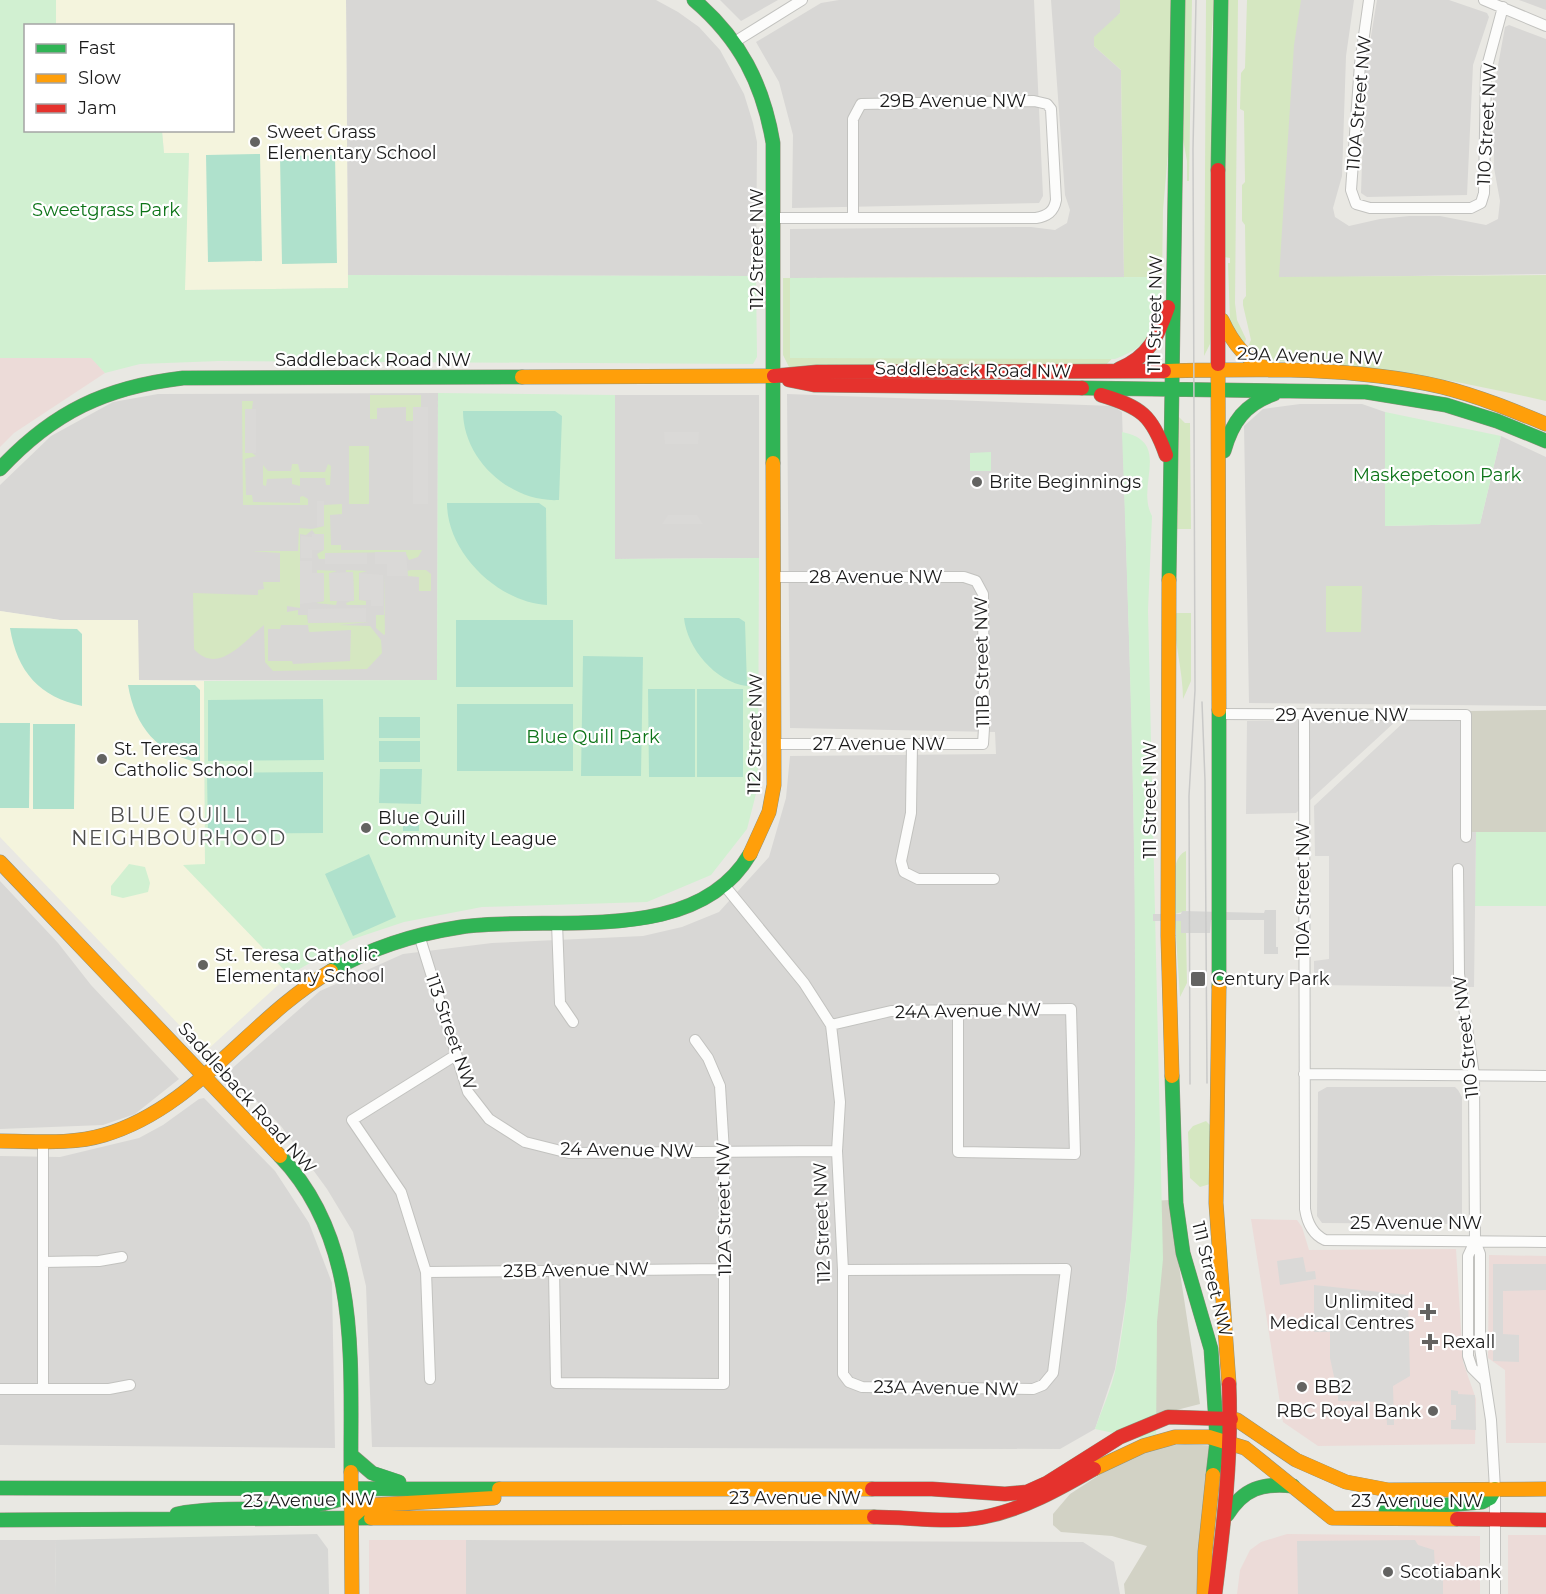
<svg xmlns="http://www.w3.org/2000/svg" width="1546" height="1594" font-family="Montserrat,sans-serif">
	<rect width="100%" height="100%" fill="#e9e8e3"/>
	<path fill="#d8d7d5" d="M 346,0 L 656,0 L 678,12 L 699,27 L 720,50 L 744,94 L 753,123 L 757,142 L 756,276 L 348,275 Z
		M 720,0 L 778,0 L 741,21 Z
		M 839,0 L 1034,0 L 1043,196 L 1039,203 L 792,208 L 793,135 L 779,82 L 756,42 L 821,3 Z
		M 1051,0 L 1120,0 L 1120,13 L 1094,46 L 1121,70 L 1124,277 L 790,278 L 790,229 L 1031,227 L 1055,230 L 1067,223 L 1070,210 L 1065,195 Z
		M 1296,0 L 1354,0 L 1346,56 L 1342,176 L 1333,208 L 1335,217 L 1349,226 L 1380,219 L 1409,216 L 1440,216 L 1486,225 L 1498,219 L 1500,201 L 1494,168 L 1493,93 L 1505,27 L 1509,25 L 1546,39 L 1546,274 L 1276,278 Z
		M 1377,0 L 1449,0 L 1487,13 L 1489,17 L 1473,65 L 1467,195 L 1367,197 L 1361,193 L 1365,72 Z
		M 1519,0 L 1546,0 L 1546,10 Z
		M 438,393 L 437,680 L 139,680 L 60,620 L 0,611 L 0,485 L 51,436 L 113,402 L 158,394 Z
		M 787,394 L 1113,406 L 1122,412 L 1132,731 L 1136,949 L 1135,1210 L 1126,1300 L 1115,1369 L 1095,1429 L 1060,1449 L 372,1447 L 366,1286 L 353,1232 L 327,1189 L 281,1126 L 228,1072 L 320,991 L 403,954 L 492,943 L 643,936 L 682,927 L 719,912 L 769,857 L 786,798 L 790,756 L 996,754 L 995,732 L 790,728 Z
		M 615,395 L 759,395 L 759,558 L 615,559 Z
		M 1300,404 L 1362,404 L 1385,412 L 1385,526 L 1480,524 L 1501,436 L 1546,457 L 1546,706 L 1249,703 L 1244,426 L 1263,409 Z
		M 0,881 L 58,943 L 91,985 L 179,1079 L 135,1114 L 103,1125 L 0,1129 Z
		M 1327,1087 L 1455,1087 L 1458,1090 L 1462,1097 L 1462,1224 L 1322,1223 L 1317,1216 L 1318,1092 Z
		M 204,1098 L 275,1171 L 309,1223 L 332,1283 L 335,1448 L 0,1445 L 0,1156 L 60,1157 L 139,1138 L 163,1125 L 199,1099 Z
		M 0,1540 L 56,1540 L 55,1594 L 0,1594 Z
		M 466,1540 L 1083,1542 L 1114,1562 L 1120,1594 L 466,1594 Z"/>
	<path fill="#ecdbd8" d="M 0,358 L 92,358 L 105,373 L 14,433 L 0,447 Z
		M 1251,1219 L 1297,1220 L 1302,1227 L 1309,1250 L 1456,1249 L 1463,1362 L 1476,1399 L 1475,1444 L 1318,1446 L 1283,1422 Z
		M 1489,1255 L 1546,1256 L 1546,1443 L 1506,1443 L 1505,1370 L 1488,1358 Z
		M 1287,1534 L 1480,1536 L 1480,1594 L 1237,1594 L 1240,1570 L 1250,1550 L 1261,1542 Z
		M 1508,1535 L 1546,1535 L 1546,1594 L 1508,1594 Z
		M 369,1540 L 466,1540 L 466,1594 L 369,1594 Z"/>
	<path fill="#f4f4dd" d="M 56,0 L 346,0 L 348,288 L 184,290 L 189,153 L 164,153 L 162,131 L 232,130 L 232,26 L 56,25 Z
		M 0,611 L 60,620 L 138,620 L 139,680 L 204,681 L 205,865 L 184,865 L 289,975 L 205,1052 L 0,837 Z"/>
	<path fill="#d7d7d5" d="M 317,1534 L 328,1549 L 329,1594 L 55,1594 L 56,1540 Z"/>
	<path fill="#d2d2c5" d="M 1546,710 L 1546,832 L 1469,832 L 1470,711 Z
		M 1169,1200 L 1200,1404 L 1149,1417 L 1151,1201 Z
		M 1185,1444 L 1217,1446 L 1204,1594 L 1125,1594 L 1124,1584 L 1147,1546 L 1112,1536 L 1061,1532 L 1053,1525 L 1053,1514 L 1070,1494 L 1107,1470 L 1149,1448 Z"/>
	<path fill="#d5e7c1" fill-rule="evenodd" d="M 1120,0 L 1172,0 L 1169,142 L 1163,210 L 1162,277 L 1124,277 L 1125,345 L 1103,368 L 789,367 L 783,355 L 783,278 L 1124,277 L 1121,70 L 1094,46 L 1094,37 L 1120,13 Z
		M 1185,0 L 1192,0 L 1189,181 L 1187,181 L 1187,161 L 1183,139 Z
		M 1206,0 L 1214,0 L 1211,43 L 1211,333 L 1210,344 L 1204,356 Z
		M 1227,0 L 1238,0 L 1235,303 L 1237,320 L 1246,339 L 1244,345 L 1230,321 L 1228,263 L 1230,263 L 1230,258 L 1224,257 Z
		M 1247,0 L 1301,0 L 1294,45 L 1279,277 L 1546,275 L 1546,401 C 1453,380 1357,361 1260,361 L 1246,351 L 1251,340 L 1243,305 L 1243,300 L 1246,296 L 1245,225 L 1242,221 L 1242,185 L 1245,182 L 1244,111 L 1240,109 L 1241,73 L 1245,68 Z
		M 370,395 L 421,395 L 421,407 L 414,407 L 413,421 L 406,421 L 406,407 L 377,408 L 377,419 L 370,419 Z
		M 242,401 L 253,401 L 252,409 L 245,409 L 252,453 L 256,456 L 245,459 L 246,495 L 252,495 L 253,502 L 300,503 L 300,497 L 303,496 L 308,499 L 308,505 L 243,505 Z
		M 1178,416 L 1185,423 L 1190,423 L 1191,529 L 1176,529 Z
		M 349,446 L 369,446 L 369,504 L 349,504 Z
		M 292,464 L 298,464 L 300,472 L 325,472 L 328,464 L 331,466 L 330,485 L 326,485 L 325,478 L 300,478 L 300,486 L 292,484 L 292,478 L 267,479 L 266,486 L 263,485 L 263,465 L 268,471 L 291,471 Z
		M 342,504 L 342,514 L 330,515 L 331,545 L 341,545 L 341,550 L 422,550 L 418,557 L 409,560 L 405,552 L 326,553 L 325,559 L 319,559 L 317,554 L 324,550 L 324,534 L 315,534 L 312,530 L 306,535 L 300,534 L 300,608 L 287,606 L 287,612 L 298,610 L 298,615 L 307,615 L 308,623 L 370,622 L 339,625 L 370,626 L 381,640 L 382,653 L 367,669 L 273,671 L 265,662 L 264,625 C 244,641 218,676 194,649 L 193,593 L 258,595 L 258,590 L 264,589 L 263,582 L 280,582 L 280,553 L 252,551 L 298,551 L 299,528 L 312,529 L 324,526 L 324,505 ZM 281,625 L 308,625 L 309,632 L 351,630 L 350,661 L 293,664 L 292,661 L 268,661 L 268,629 L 280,629 Z
		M 317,570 L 337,571 L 330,573 L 330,601 L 337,601 L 336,605 L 316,603 L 324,601 L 323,573 L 317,573 Z
		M 346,570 L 367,571 L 359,573 L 359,600 L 366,601 L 366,605 L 347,605 L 346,603 L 354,600 L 353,573 L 346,572 Z
		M 411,570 L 426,570 L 431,574 L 431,591 L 419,591 L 419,577 L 408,576 L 407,571 Z
		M 384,573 L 385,634 L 384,635 L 376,628 L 376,615 L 384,615 Z
		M 1326,586 L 1362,586 L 1361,632 L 1326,632 Z
		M 1174,613 L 1191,613 L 1191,681 L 1183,699 C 1183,671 1174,642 1174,613 Z
		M 1186,851 L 1186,911 L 1175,914 C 1175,897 1168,859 1186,851 Z
		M 1181,920 L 1181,933 L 1186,933 L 1187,983 L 1180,997 L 1175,921 Z
		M 1206,1121 L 1211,1126 L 1210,1184 L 1200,1187 L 1190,1178 L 1188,1132 L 1193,1126 Z"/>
	<path fill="#d1f0d1" d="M 0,0 L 56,0 L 56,25 L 26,26 L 26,130 L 162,131 L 164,153 L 189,153 L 185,290 L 348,288 L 348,275 L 756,276 L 757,357 L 753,364 L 219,361 L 140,364 L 105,373 L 91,358 L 0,358 Z
		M 1162,277 C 1157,318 1158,344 1115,359 L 790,358 L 790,278 Z
		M 438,393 L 615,395 L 615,559 L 759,558 L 758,786 L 747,829 L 711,875 L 647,902 L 482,907 L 404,922 L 350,940 L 289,975 L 183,865 L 205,864 L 204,681 L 437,680 Z
		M 1385,412 L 1501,436 L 1480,524 L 1385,526 Z
		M 1122,432 C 1173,442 1135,485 1152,516 L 1148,610 L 1163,1259 L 1157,1322 L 1156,1442 L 1095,1429 C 1102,1409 1112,1388 1116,1367 C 1138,1254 1135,1140 1135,1026 C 1136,828 1129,630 1122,432 Z
		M 991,452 L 991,471 L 970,471 L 970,453 Z
		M 1476,832 L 1546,832 L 1546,906 L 1475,906 Z
		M 129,864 L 145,867 L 150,883 L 148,892 L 123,898 L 111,895 L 111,886 Z"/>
	<path fill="#afe1cc" d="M 260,154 L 262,261 L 208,262 L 206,155 Z
		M 335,155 L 337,263 L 282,264 L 280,156 Z
		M 463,411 L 555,411 L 562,416 L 559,500 C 511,503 463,460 463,411 Z
		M 447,503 L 539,503 L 546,508 L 547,605 C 498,602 447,553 447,503 Z
		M 684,618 L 739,618 L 745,622 L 747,686 C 715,682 687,648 684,618 Z
		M 456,620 L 573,620 L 573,687 L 456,687 Z
		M 10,628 L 77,629 L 82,634 L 82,706 C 40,697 17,672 10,628 Z
		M 583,656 L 643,657 L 641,776 L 581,776 Z
		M 128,685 L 195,685 L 200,690 L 200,763 C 158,754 135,727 128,685 Z
		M 648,689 L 695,689 L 695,777 L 649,777 Z
		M 697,689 L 743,689 L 743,777 L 697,777 Z
		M 323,699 L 324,760 L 208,761 L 208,700 Z
		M 457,704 L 573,704 L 573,771 L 457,771 Z
		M 379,717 L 420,717 L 420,738 L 379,738 Z
		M 0,723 L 30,723 L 29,808 L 0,808 Z
		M 33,724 L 75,724 L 74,809 L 33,809 Z
		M 379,741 L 420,741 L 420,762 L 379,762 Z
		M 380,769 L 422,769 L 421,804 L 379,803 Z
		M 323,772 L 323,833 L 208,834 L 207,773 Z
		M 403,812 L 419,812 L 419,831 L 403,831 Z
		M 369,854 L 396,917 L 353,936 L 325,874 Z"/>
	<path fill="#dad9d7" d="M 413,407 L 428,407 L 428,504 L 413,504 Z
		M 245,409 L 256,409 L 256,453 L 245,453 Z
		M 664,432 L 699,432 L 698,444 L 665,444 Z
		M 317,501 L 324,501 L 324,526 L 317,527 Z
		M 668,515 L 697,515 L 703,524 L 662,524 Z
		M 312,534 L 324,534 L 324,550 L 312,550 L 312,558 L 301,558 L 301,536 L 312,537 Z
		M 375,552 L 406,552 L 408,576 L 387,576 L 387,564 L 375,564 Z
		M 325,553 L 367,553 L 367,564 L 325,564 Z
		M 300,561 L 312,561 L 312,573 L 324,573 L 324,601 L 300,604 Z
		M 353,572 L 354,601 L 330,601 L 329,573 Z
		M 359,573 L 383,575 L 383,606 L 371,606 L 371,600 L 360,600 Z
		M 366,608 L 366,622 L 308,623 L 308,609 Z
		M 1470,720 L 1470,832 L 1476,832 L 1474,987 L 1314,985 L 1314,961 L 1329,959 L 1329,856 L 1315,856 L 1314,806 L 1405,721 Z
		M 1247,721 L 1396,721 L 1296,813 L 1246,814 Z
		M 1303,1257 L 1306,1272 L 1315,1271 L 1316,1279 L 1280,1285 L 1277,1261 Z
		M 1493,1264 L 1546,1264 L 1546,1290 L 1503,1291 L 1503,1334 L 1519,1335 L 1519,1362 L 1493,1361 Z
		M 1314,1285 L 1408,1295 L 1410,1376 L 1393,1386 L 1394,1425 L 1387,1425 L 1386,1402 L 1338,1401 L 1338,1384 L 1335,1381 L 1330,1358 L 1330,1332 L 1314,1332 Z
		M 1451,1390 L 1458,1391 L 1458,1394 L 1475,1395 L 1476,1430 L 1451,1429 L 1451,1420 L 1456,1420 L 1456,1405 L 1451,1405 Z
		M 1415,1540 L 1418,1545 L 1434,1550 L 1435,1570 L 1443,1570 L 1443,1594 L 1298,1594 L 1297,1541 Z"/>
	<path fill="#d6d6d4" d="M 1265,910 L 1276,910 L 1276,947 L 1278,947 L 1278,954 L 1264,954 L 1264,920 L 1211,920 L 1210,933 L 1181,933 L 1181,921 L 1153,921 L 1153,914 L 1181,914 L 1182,911 L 1264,913 Z"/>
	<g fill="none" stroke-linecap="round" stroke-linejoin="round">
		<defs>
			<path id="street" d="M 1369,0 L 1360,64 L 1351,190 L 1356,204 L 1370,208 L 1471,208 L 1481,203 L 1484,193 L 1486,70 L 1503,7
				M 1484,0 L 1546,26
				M 736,41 L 802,0
				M 775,218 L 1036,218 C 1047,216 1054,212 1056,200 L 1051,109 L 1047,104 L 1034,101 L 861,104 L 853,119 L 853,217
				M 1218,714 L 1466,715 L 1466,837
				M 1304,715 L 1305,1209 C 1307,1222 1312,1234 1325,1240 L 1546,1242
				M 775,744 L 983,744 L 984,728 L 983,594 L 976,581 L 964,577 L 775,577
				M 912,744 L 911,813 L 901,861 L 904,872 L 918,879 L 994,879
				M 1458,869 L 1459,974 L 1474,1075 L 1475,1241
				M 724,885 L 804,983 L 831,1025 L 840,1102 L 837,1151 L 843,1270 L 843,1374 L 849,1382 L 862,1387 L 1033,1389 L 1043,1385 L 1053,1373 L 1066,1269 L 843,1270
				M 557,923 L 560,1003 L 573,1022
				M 419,935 L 468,1092 L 489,1119 L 525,1142 L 569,1153 L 837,1151
				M 831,1025 L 891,1011 L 1071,1009 L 1075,1154 L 958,1152 L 958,1010
				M 1304,1074 L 1546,1076
				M 43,1141 L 43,1389
				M 43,1262 L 99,1261 L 122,1257
				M 554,1270 L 556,1383 L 724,1384 L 724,1152 L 720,1086 L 708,1058 L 695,1040
				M 426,1272 L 725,1269
				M 430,1379 L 426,1272 L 401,1192 L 352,1120 L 456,1055
				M 1484,1380 L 1472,1368 L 1468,1356 L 1468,1256 L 1475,1241 L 1480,1254 L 1480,1348 L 1491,1420 L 1495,1489 L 1495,1594
				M 0,1389 L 109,1389 L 130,1385"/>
			<path id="fast" d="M 694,0 C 740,39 763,84 773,143 L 773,463
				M 1218,170 L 1221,0
				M 1082,388 L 1366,392 L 1446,405 L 1497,421 L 1546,441
				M 1224,451 C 1232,422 1245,404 1274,394
				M 0,469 C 53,412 106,387 183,378 L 522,377
				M 1169,580 L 1178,0
				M 1219,710 L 1219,987
				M 331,971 C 371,948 415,934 461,927 C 552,914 695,948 750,854
				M 1172,1076 L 1176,1203 L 1183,1253 L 1211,1349 L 1217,1440 L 1213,1475
				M 280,1156 C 362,1242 350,1363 351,1472
				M 351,1455 L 372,1473 L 399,1482
				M 0,1488 L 499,1489
				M 1386,1510 L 1482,1502 L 1490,1498 L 1495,1489
				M 177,1514 C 233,1503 292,1517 347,1497 L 351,1489
				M 1227,1515 C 1244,1488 1262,1483 1293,1486
				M 0,1520 L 371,1518"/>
			<path id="slow" d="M 1222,320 C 1233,344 1246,360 1270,370
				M 1218,364 L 1219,710
				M 1164,371 C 1256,369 1351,366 1442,387 C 1478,396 1512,410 1546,424
				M 522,377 L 774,376
				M 1169,580 L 1168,936 L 1172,1076
				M 750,854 L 769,812 L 774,785 L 773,463
				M 0,862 L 280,1156
				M 1219,987 L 1216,1203 L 1229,1384
				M 0,1141 C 34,1141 71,1145 104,1135 C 196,1108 250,1018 331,971
				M 1231,1419 L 1237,1420 L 1296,1460 L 1346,1482 L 1388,1490 L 1546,1489
				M 1094,1469 L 1143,1446 L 1175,1437 L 1209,1437 L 1245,1448 L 1332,1518 L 1457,1519
				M 351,1472 L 352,1594
				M 499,1489 L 872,1489
				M 352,1517 L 362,1508 L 373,1505 L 494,1498
				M 371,1518 L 874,1517
				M 1204,1594 L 1205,1552 L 1213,1475"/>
			<path id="jam" d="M 1218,170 L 1218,364
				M 1119,369 C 1149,357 1158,336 1168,307
				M 774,376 L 817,372 L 1164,371
				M 789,380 L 814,385 L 1082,388
				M 1101,395 C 1141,407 1152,415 1166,455
				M 872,1489 L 932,1489 L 1005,1494 L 1027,1492 L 1047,1483 L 1120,1437 L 1168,1417 L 1231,1419
				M 874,1517 C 910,1517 949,1524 984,1517 C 1024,1509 1059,1489 1094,1469
				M 1457,1519 L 1546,1520
				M 1215,1594 C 1224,1523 1232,1456 1229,1384"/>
		</defs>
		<use href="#street" stroke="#c2c2bf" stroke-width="12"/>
		<use href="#fast" stroke="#90927c" stroke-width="15"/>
		<use href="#slow" stroke="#90927c" stroke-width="15"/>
		<use href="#jam" stroke="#90927c" stroke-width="15"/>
		<use href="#street" stroke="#fcfcfb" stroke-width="10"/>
		<use href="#fast" stroke="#30b455" stroke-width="14"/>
		<use href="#slow" stroke="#ff9f0a" stroke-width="14"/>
		<use href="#jam" stroke="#e5322d" stroke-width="14"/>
		<path stroke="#c9c9c8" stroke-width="1.5" d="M 1202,702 L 1205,781 L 1207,1083
			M 1190,1084 L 1189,796 L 1195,690 L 1193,149 L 1196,0"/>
	</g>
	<g fill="#636361" stroke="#fff" stroke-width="2">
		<circle cx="255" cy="142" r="6"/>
		<circle cx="977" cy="482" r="6"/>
		<circle cx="102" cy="759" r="6"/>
		<circle cx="366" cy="828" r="6"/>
		<circle cx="203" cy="965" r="6"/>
		<rect x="1190" y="971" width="16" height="16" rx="3"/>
		<path d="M1425 1303h6v6h6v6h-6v6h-6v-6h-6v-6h6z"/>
		<path d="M1427 1333h6v6h6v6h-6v6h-6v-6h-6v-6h6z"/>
		<circle cx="1302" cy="1387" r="6"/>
		<circle cx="1433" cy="1411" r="6"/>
		<circle cx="1388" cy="1572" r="6"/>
	</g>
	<g text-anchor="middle" stroke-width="4.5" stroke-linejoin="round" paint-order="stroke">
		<g font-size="18" fill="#1b1b1b" stroke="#fff">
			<text x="953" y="107">29B Avenue NW</text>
			<text transform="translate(1359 103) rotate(-85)" y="6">110A Street NW</text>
			<text transform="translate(1487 124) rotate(-87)" y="6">110 Street NW</text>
			<text transform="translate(757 249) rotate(-90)" y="6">112 Street NW</text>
			<text transform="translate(1155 314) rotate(-89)" y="6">111 Street NW</text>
			<text transform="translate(1310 356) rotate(2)" y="6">29A Avenue NW</text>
			<text x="373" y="366">Saddleback Road NW</text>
			<text transform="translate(973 370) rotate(1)" y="6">Saddleback Road NW</text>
			<text x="876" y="583">28 Avenue NW</text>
			<text transform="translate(982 662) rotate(-91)" y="6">111B Street NW</text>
			<text x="1342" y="721">29 Avenue NW</text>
			<text transform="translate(755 734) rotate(-89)" y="6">112 Street NW</text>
			<text x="879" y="750">27 Avenue NW</text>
			<text transform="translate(1150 800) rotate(-90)" y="6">111 Street NW</text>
			<text transform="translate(1303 890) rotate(-90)" y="6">110A Street NW</text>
			<text transform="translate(968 1011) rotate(-1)" y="6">24A Avenue NW</text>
			<text transform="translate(451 1032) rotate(71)" y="6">113 Street NW</text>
			<text transform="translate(1466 1037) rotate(-96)" y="6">110 Street NW</text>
			<text transform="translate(247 1098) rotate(48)" y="6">Saddleback Road NW</text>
			<text transform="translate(627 1150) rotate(1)" y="6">24 Avenue NW</text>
			<text transform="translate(724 1209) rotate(-91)" y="6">112A Street NW</text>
			<text transform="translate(822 1223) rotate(-92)" y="6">112 Street NW</text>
			<text x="1416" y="1229">25 Avenue NW</text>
			<text transform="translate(576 1270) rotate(-1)" y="6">23B Avenue NW</text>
			<text transform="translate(1212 1279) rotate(76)" y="6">111 Street NW</text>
			<text transform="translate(946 1388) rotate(1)" y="6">23A Avenue NW</text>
			<text x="795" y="1504">23 Avenue NW</text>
			<text transform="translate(309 1500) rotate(-1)" y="6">23 Avenue NW</text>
			<text x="1417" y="1507">23 Avenue NW</text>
		</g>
		<g font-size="18" fill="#1b1b1b" stroke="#fff" text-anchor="start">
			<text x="267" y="138">Sweet Grass<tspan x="267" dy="21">Elementary School</tspan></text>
			<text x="989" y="488">Brite Beginnings</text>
			<text x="114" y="755">St. Teresa<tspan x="114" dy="21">Catholic School</tspan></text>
			<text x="378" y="824">Blue Quill<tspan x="378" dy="21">Community League</tspan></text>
			<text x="215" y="961">St. Teresa Catholic<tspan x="215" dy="21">Elementary School</tspan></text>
			<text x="1212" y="985">Century Park</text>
			<text x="1414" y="1308" text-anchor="end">Unlimited<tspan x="1414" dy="21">Medical Centres</tspan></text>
			<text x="1442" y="1348">Rexall</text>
			<text x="1314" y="1393">BB2</text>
			<text x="1421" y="1417" text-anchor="end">RBC Royal Bank</text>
			<text x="1400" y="1578">Scotiabank</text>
		</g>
		<g font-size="18" fill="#0d7418" stroke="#fff">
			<text x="106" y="216">Sweetgrass Park</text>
			<text x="1437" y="481">Maskepetoon Park</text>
			<text x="593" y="743">Blue Quill Park</text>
		</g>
		<g font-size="20" letter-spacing="1.5" fill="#4e4e4e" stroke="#fff">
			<text x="179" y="822">BLUE QUILL<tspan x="179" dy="23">NEIGHBOURHOOD</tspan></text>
		</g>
	</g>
	<rect x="24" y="24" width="210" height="108" fill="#ffffff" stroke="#a4a4a4" stroke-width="1.5"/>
	<rect x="36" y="44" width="30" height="9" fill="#30b455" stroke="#a4a4a4" stroke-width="1.5"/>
	<text x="78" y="54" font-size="18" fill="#1b1b1b">Fast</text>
	<rect x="36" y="74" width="30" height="9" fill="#ff9f0a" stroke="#a4a4a4" stroke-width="1.5"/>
	<text x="78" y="84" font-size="18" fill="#1b1b1b">Slow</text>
	<rect x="36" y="104" width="30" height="9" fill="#e5322d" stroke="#a4a4a4" stroke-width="1.5"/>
	<text x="78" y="114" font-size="18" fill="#1b1b1b">Jam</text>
</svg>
